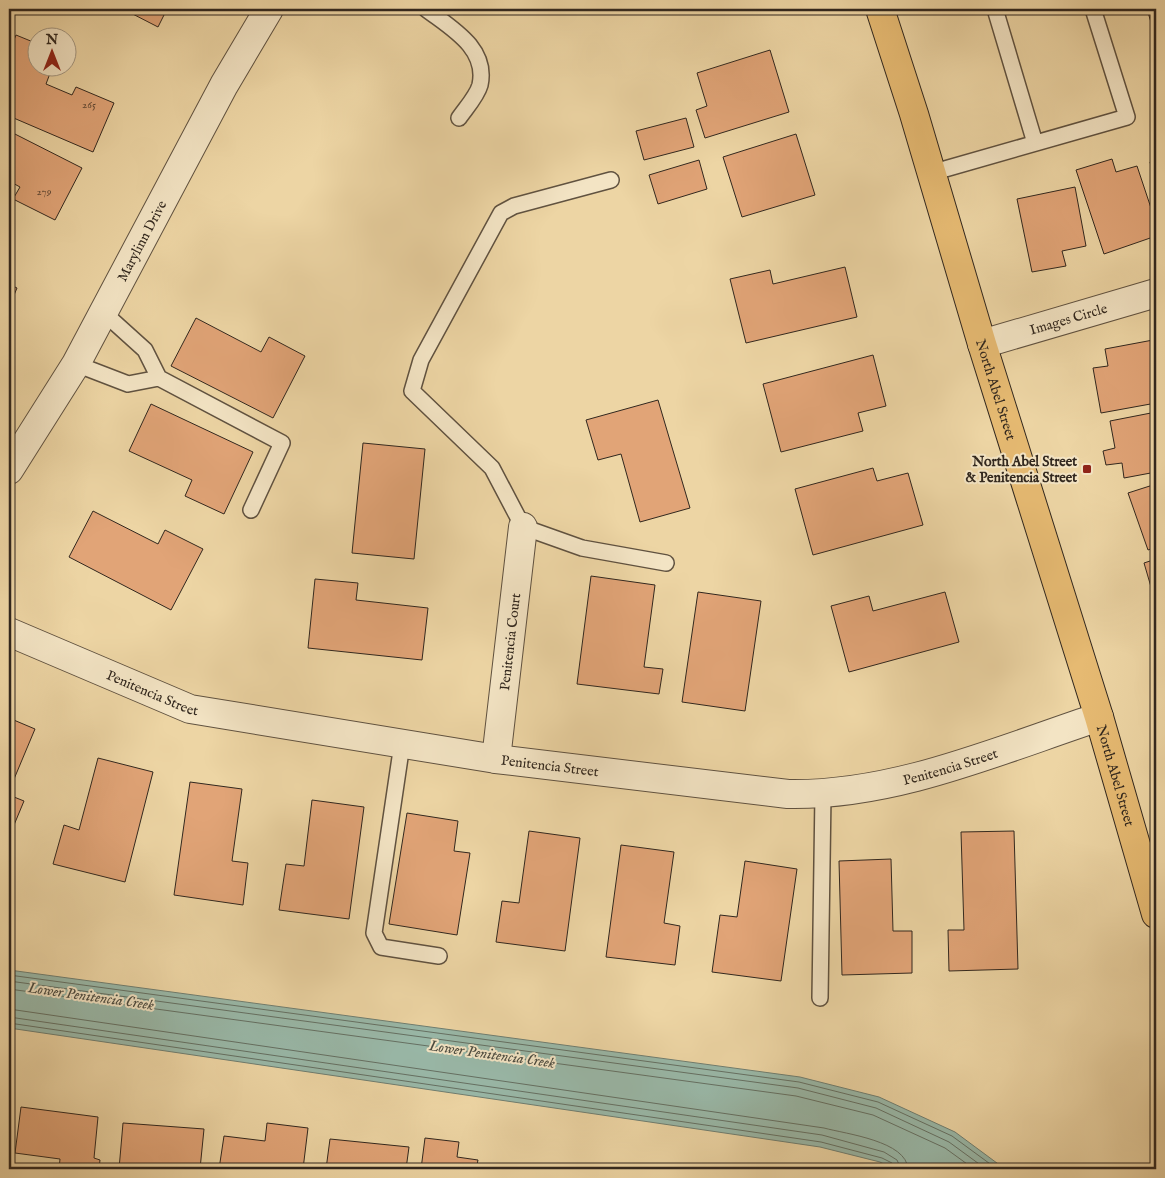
<svg xmlns="http://www.w3.org/2000/svg" width="1165" height="1178" font-family="'IM FELL English',serif">
	<rect width="100%" height="100%" fill="#edd5a4"/>
	<filter id="stains"><feTurbulence type="fractalNoise" baseFrequency=".004" numOctaves="4"/><feColorMatrix values="0 0 0 0 .2 0 0 0 0 .09 0 0 0 0 .02 0 0 0 .5 -.17"/></filter>
	<radialGradient id="worn" r=".72"><stop offset=".6" stop-color="#630" stop-opacity="0"/><stop offset="1" stop-color="#630" stop-opacity=".3"/></radialGradient>
	<path fill="#99b8a8" stroke="#6f7e71" d="M 9,970 L 800,1077 L 879,1097 L 955,1132 L 1005,1169 L 893,1169 L 880,1162 L 820,1147 L 9,1028 Z"/>
	<g fill="none" stroke-linecap="round" stroke-linejoin="round">
		<path stroke="#657063" stroke-width="1" d="M 9,975 L 799,1082 L 878,1102 L 952,1136 L 997,1169
			M 9,981 L 798,1088 L 876,1108 L 949,1142 L 986,1169
			M 9,989 L 796,1096 L 873,1115 L 945,1148 L 974,1169
			M 9,1009 L 824,1128 C 846,1134 907,1141 908,1169
			M 9,1017 L 822,1135 L 884,1152 L 897,1160 L 901,1169
			M 9,1023 L 821,1142 L 882,1158 L 892,1163 L 894,1169"/>
	</g>
	<path fill="#e1a477" stroke="#31271e" d="M 123,9 L 167,9 L 158,27 Z
		M 1147,9 L 1156,9 L 1156,39 Z
		M 16,35 L 38,44 L 38,68 L 52,68 L 46,84 L 72,95 L 76,87 L 114,103 L 93,152 L 9,116 L 9,52 Z
		M 770,50 L 789,112 L 705,138 L 696,110 L 707,106 L 697,73 Z
		M 686,118 L 694,147 L 644,160 L 636,131 Z
		M 9,131 L 82,168 L 55,220 L 13,199 L 20,187 L 9,181 Z
		M 796,134 L 815,195 L 742,217 L 723,157 Z
		M 1112,159 L 1116,172 L 1137,166 L 1156,223 L 1156,236 L 1104,254 L 1076,170 Z
		M 699,160 L 707,189 L 658,204 L 649,175 Z
		M 1156,160 L 1156,184 L 1150,162 Z
		M 1075,187 L 1086,246 L 1062,251 L 1066,266 L 1032,272 L 1017,199 Z
		M 845,267 L 857,317 L 746,343 L 730,279 L 770,270 L 773,284 Z
		M 9,284 L 17,288 L 9,307 Z
		M 196,318 L 261,352 L 269,337 L 305,356 L 273,418 L 171,366 Z
		M 1153,340 L 1156,359 L 1156,403 L 1101,413 L 1093,368 L 1108,366 L 1105,349 Z
		M 873,355 L 886,406 L 858,413 L 863,431 L 781,452 L 763,384 Z
		M 658,400 L 690,508 L 640,522 L 621,454 L 598,460 L 586,420 Z
		M 151,404 L 253,452 L 224,514 L 185,496 L 192,480 L 129,451 Z
		M 1156,412 L 1156,472 L 1124,478 L 1122,463 L 1106,465 L 1103,451 L 1115,448 L 1110,421 Z
		M 363,443 L 425,449 L 414,559 L 352,553 Z
		M 873,468 L 877,481 L 908,473 L 923,525 L 813,555 L 795,489 Z
		M 1156,484 L 1156,547 L 1148,550 L 1128,493 Z
		M 93,511 L 158,544 L 165,530 L 203,549 L 171,610 L 69,557 Z
		M 1156,559 L 1156,604 L 1144,563 Z
		M 591,576 L 655,585 L 644,667 L 663,669 L 659,694 L 577,684 Z
		M 315,579 L 358,583 L 356,600 L 428,608 L 422,660 L 308,648 Z
		M 698,592 L 761,601 L 745,711 L 682,702 Z
		M 945,592 L 959,642 L 849,672 L 831,606 L 869,596 L 873,611 Z
		M 9,718 L 35,729 L 9,791 Z
		M 98,758 L 153,772 L 125,882 L 53,864 L 64,825 L 79,830 Z
		M 190,782 L 242,789 L 232,861 L 248,863 L 243,905 L 174,895 Z
		M 9,795 L 24,801 L 9,837 Z
		M 312,800 L 364,807 L 349,919 L 279,910 L 286,864 L 304,866 Z
		M 407,813 L 458,821 L 454,851 L 470,853 L 457,935 L 389,924 Z
		M 529,831 L 580,838 L 565,951 L 496,942 L 502,901 L 519,903 Z
		M 1014,831 L 1018,969 L 949,971 L 948,930 L 964,930 L 961,832 Z
		M 621,845 L 674,852 L 664,923 L 680,926 L 675,965 L 606,957 Z
		M 891,859 L 893,931 L 912,931 L 912,973 L 842,975 L 839,861 Z
		M 745,861 L 797,869 L 781,981 L 712,972 L 720,915 L 737,917 Z
		M 21,1107 L 98,1117 L 94,1158 L 100,1160 L 99,1169 L 59,1169 L 60,1159 L 15,1153 Z
		M 123,1123 L 204,1129 L 200,1169 L 119,1169 Z
		M 267,1123 L 308,1128 L 303,1169 L 219,1169 L 224,1136 L 265,1141 Z
		M 425,1138 L 459,1142 L 457,1157 L 478,1160 L 476,1169 L 421,1169 Z
		M 330,1139 L 409,1147 L 406,1169 L 326,1169 Z"/>
	<g fill="none" stroke-linecap="round" stroke-linejoin="round">
		<defs>
			<path id="service" d="M 426,9 C 451,28 488,48 480,85 C 477,96 466,108 459,118
				M 995,9 L 1035,143
				M 931,173 L 1127,117 L 1093,9
				M 611,180 L 514,206 L 501,213 L 421,360 L 412,391 L 492,468 L 523,527 L 582,548 L 666,563
				M 104,313 L 145,350 L 159,378 L 282,443 L 251,510
				M 76,364 L 128,384 L 159,378
				M 402,744 L 374,933 L 381,947 L 439,956
				M 820,998 L 823,794"/>
			<g id="minor">
				<path id="s1" d="M 982,344 L 1156,293"/>
				<path id="s2" d="M 9,632 L 190,709 L 496,759 L 788,794 C 895,796 999,750 1099,717"/>
				<path id="s3" d="M 496,759 L 523,527"/>
			</g>
			<g id="tertiary">
				<path id="s4" d="M 9,470 L 76,364 L 224,85 L 269,9"/>
			</g>
			<g id="primary">
				<path id="s5" d="M 880,9 L 914,114 L 982,344 L 1099,717 L 1156,914"/>
			</g>
		</defs>
		<use href="#service" stroke="#605240" stroke-width="18"/>
		<use href="#minor" stroke="#605240" stroke-width="30"/>
		<use href="#tertiary" stroke="#605240" stroke-width="30"/>
		<use href="#primary" stroke="#31271e" stroke-width="30"/>
		<use href="#service" stroke="#f3e4c4" stroke-width="15"/>
		<use href="#minor" stroke="#f3e4c4" stroke-width="28"/>
		<use href="#tertiary" stroke="#f3e4c4" stroke-width="28"/>
		<use href="#primary" stroke="#e6ba72" stroke-width="28"/>
	</g>
	<rect fill="#8f2418" stroke="#f3e4c4" stroke-width="2" x="1082" y="464" width="10" height="10" rx="2.5"/>
	<g text-anchor="middle" stroke-width="4" stroke-linejoin="round" paint-order="stroke">
		<g font-size="11" fill="#5d4634">
			<text x="89" y="108">265</text>
			<text x="44" y="195">279</text>
		</g>
		<g font-size="14" fill="#31271e" stroke="#f3e4c4">
			<text dy="5" stroke="none"><textPath href="#s4" startOffset="265">Marylinn Drive</textPath></text>
			<text dy="5" stroke="none"><textPath href="#s1" startOffset="90">Images Circle</textPath></text>
			<text dy="5" stroke="none"><textPath href="#s5" startOffset="398">North Abel Street</textPath></text>
			<text dy="5" stroke="none"><textPath href="#s3" startOffset="118">Penitencia Court</textPath></text>
			<text dy="5" stroke="none"><textPath href="#s2" startOffset="156">Penitencia Street</textPath></text>
			<text dy="5" stroke="none"><textPath href="#s2" startOffset="966">Penitencia Street</textPath></text>
			<text dy="5" stroke="none"><textPath href="#s2" startOffset="561">Penitencia Street</textPath></text>
			<text dy="5" stroke="none"><textPath href="#s5" startOffset="802">North Abel Street</textPath></text>
		</g>
		<g font-size="14" font-weight="bold" fill="#31271e" stroke="#f3e4c4" text-anchor="end">
			<text x="1077" y="466">North Abel Street<tspan x="1077" dy="16">&amp; Penitencia Street</tspan></text>
		</g>
		<g font-size="15" font-style="italic" fill="#4b4b40" stroke="#f3e4c4">
			<text transform="translate(91 996) rotate(8)" y="5">Lower Penitencia Creek</text>
			<text transform="translate(492 1054) rotate(8)" y="5">Lower Penitencia Creek</text>
		</g>
	</g>
	<rect width="1165" height="1178" fill="none" stroke="#edd5a4" stroke-width="30"/>
	<rect x="10" y="10" width="1145" height="1158" fill="none" stroke="#31271e" stroke-width="2.5"/>
	<rect x="15" y="15" width="1135" height="1148" fill="none" stroke="#31271e"/>
	<g transform="translate(52 52)"><circle r="24" fill="#f3e4c4" stroke="#a59882"/>
	<path d="M0-4L9 19L0 12L-9 19Z" fill="#8f2418"/>
	<text y="-8" font-size="14" font-weight="bold" text-anchor="middle" fill="#31271e">N</text>
	</g>
	<rect width="100%" height="100%" filter="url(#stains)"/>
	<rect width="100%" height="100%" fill="url(#worn)"/>
</svg>
